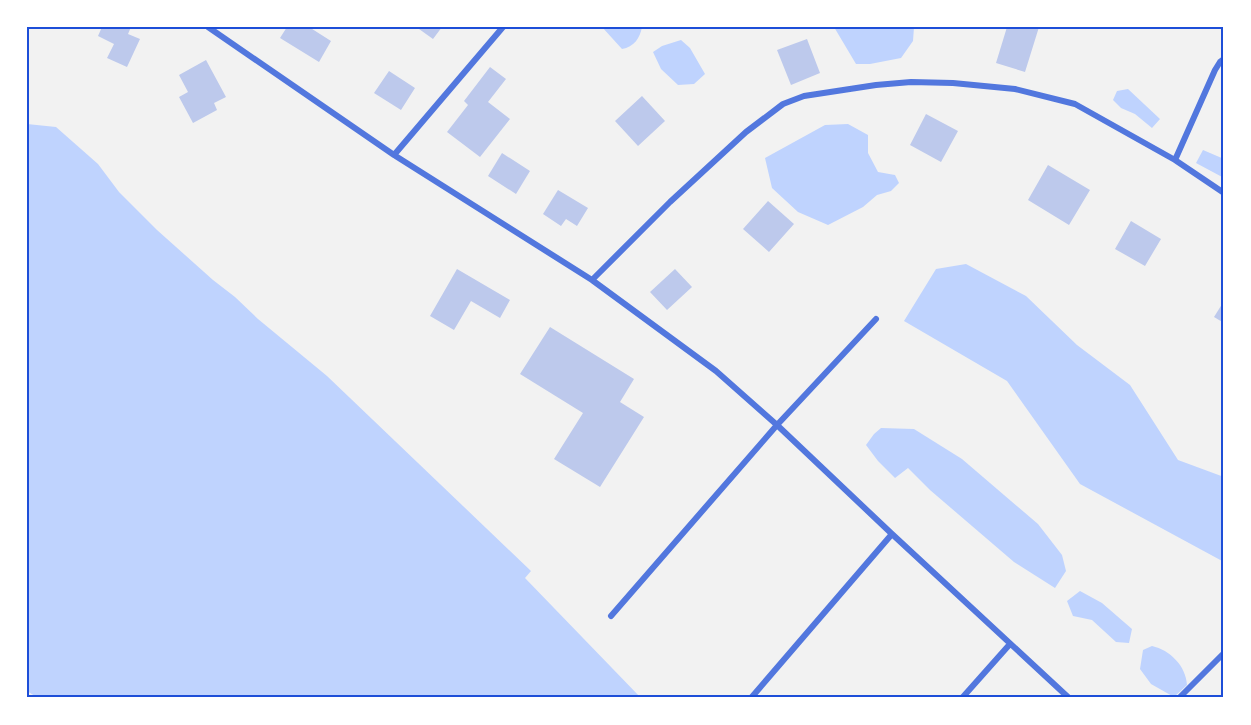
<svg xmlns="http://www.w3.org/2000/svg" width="1251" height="725" font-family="'Libre Baskerville',serif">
	<rect width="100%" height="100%" fill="#f2f2f2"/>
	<path fill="#bfd3fe" d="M 602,27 L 642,27 C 640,38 634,47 622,49 Z
		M 834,27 L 914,27 L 913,41 L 901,58 L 870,64 L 856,64 Z
		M 681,40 L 690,48 L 705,74 L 694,84 L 678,85 L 661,69 L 653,52 L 662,46 Z
		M 1128,89 L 1160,119 L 1152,128 L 1135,114 L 1121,108 L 1113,100 L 1117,91 Z
		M 27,124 L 56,127 L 98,164 L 119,192 L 157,230 L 213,280 L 235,297 L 258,319 L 327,376 L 531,571 L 525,578 L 641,698 L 38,698 L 27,691 Z
		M 848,124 L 868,135 L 868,153 L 878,172 L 895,175 L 899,183 L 891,191 L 877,195 L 863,207 L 828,225 L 798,212 L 772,188 L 765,158 L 825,125 Z
		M 1203,150 L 1224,159 L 1224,178 L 1196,163 Z
		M 966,264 L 1026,296 L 1077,345 L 1130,385 L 1178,460 L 1224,477 L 1224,562 L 1080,484 L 1007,381 L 904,321 L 936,269 Z
		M 881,428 L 914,429 L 962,459 L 1038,524 L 1062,555 L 1066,571 L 1055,588 L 1014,562 L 930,490 L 908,468 L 895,478 L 878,461 L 866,445 L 874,434 Z
		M 1080,591 L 1102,603 L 1132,629 L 1129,643 L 1116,642 L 1092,620 L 1073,616 L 1067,601 Z
		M 1152,646 C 1170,650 1186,666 1187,685 L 1174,697 L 1151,684 L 1140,669 L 1143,650 Z"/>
	<path fill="#bdc9ec" d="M 102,27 L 131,27 L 128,34 L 140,39 L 127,67 L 107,58 L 114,44 L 98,36 Z
		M 287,27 L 309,27 L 331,41 L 319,62 L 280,38 Z
		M 421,27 L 442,27 L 433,39 L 419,29 Z
		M 1007,27 L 1039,27 L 1025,72 L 996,63 Z
		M 807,39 L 820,73 L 791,85 L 777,50 Z
		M 206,60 L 226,97 L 214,103 L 217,110 L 193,123 L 179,97 L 188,92 L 179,75 Z
		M 490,67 L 506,79 L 488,102 L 510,119 L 480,157 L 447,132 L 468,105 L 464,101 Z
		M 389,71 L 415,88 L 401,110 L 374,93 Z
		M 642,96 L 665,121 L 638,146 L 615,121 Z
		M 926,114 L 958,131 L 941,162 L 910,145 Z
		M 502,153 L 530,171 L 516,194 L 488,176 Z
		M 1048,165 L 1090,190 L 1069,225 L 1028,200 Z
		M 558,190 L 588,208 L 577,226 L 566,219 L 561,226 L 543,214 Z
		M 768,201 L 794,224 L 769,252 L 743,229 Z
		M 1131,221 L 1161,239 L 1145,266 L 1115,249 Z
		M 457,269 L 510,300 L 500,318 L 471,301 L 454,330 L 430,316 Z
		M 675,269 L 692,287 L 667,310 L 650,292 Z
		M 1224,301 L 1224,323 L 1214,317 Z
		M 550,327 L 634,379 L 620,402 L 644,417 L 600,487 L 554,459 L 583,413 L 520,374 Z"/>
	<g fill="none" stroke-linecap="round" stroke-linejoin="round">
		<path stroke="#5277de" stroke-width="6" d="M 208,27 L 394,155 L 592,280 L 716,371 L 777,425 L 892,534 L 1069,698
			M 394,155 L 503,27
			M 1175,160 L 1215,70 L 1220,62 L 1224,59
			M 592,280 L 670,202 L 746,132 L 783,104 L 804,96 L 876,85 L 911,82 L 953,83 L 1015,89 L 1075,104 L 1175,160 L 1224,193
			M 611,616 L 777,425 L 876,319
			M 751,698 L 892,534
			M 962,698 L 1010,644
			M 1179,698 L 1224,653"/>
	</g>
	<rect width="1251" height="725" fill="none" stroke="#ffffff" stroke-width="57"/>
	<rect x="28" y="28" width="1194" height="668" fill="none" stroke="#1d4ed8" stroke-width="2"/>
</svg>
